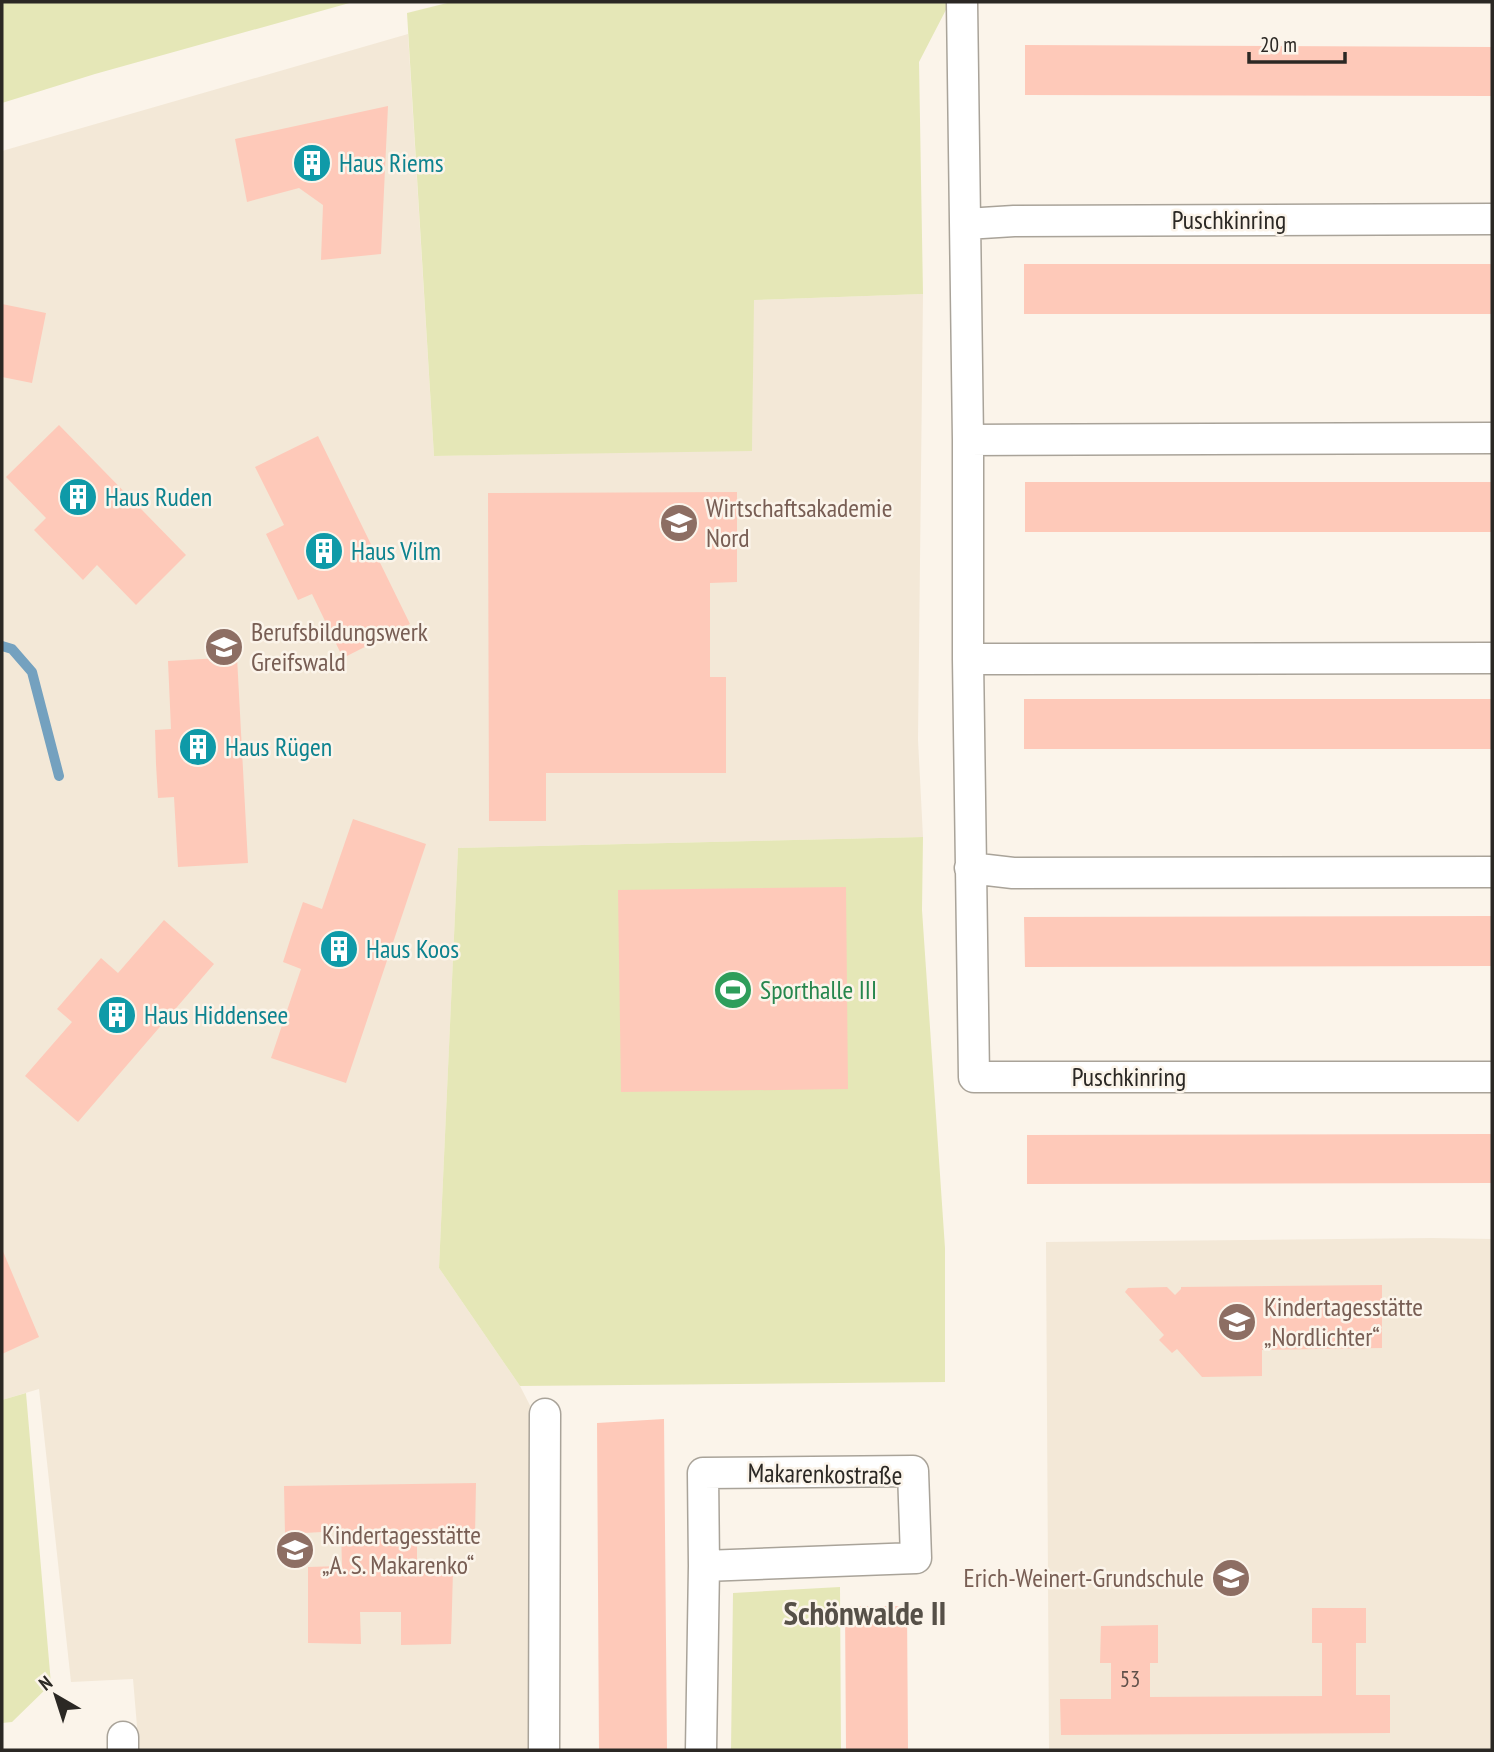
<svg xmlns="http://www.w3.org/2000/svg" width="1494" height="1752" font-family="'PT Sans Narrow',sans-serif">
	<rect width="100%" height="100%" fill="#fbf4ea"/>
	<path fill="#f3e8d7" d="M 408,34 L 434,456 L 752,450 L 753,300 L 923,294 L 918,740 L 923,837 L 458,848 L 439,1268 L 520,1386 L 538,1421 L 528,1750 L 139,1750 L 133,1679 L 71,1682 L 39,1389 L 2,1400 L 2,151 Z
		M 1432,1238 L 1492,1239 L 1492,1750 L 1049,1750 L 1046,1242 Z"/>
	<path fill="#e5e7b7" d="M 2,2 L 353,2 L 95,74 L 2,103 Z
		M 451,2 L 950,2 L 919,62 L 923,294 L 754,300 L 752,451 L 434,456 L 407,13 Z
		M 923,837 L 922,910 L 945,1248 L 945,1382 L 520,1386 L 439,1268 L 458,848 Z
		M 26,1393 L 51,1684 L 12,1722 L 2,1723 L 2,1400 Z
		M 840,1587 L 841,1750 L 731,1750 L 733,1593 Z"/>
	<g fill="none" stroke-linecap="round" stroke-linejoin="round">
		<path stroke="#74a1bf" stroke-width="10" d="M 2,646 L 12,649 L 32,672 L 59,776"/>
	</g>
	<path fill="#fec9b9" d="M 1025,45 L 1492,47 L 1492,96 L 1025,95 Z
		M 388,106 L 381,254 L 321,260 L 323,205 L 299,188 L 247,202 L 235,139 Z
		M 1024,264 L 1492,264 L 1492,314 L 1024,314 Z
		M 2,304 L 46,313 L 32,383 L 2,377 Z
		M 59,425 L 186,555 L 136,605 L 97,565 L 83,580 L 34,530 L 46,518 L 6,477 Z
		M 318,436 L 410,624 L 343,658 L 312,594 L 298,600 L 266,534 L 284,525 L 255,467 Z
		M 1025,482 L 1492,482 L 1492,532 L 1025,532 Z
		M 737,492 L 737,582 L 710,583 L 710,677 L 726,677 L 726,773 L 546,773 L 546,821 L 489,821 L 488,493 Z
		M 237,657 L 248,863 L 178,867 L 174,797 L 158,798 L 156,764 L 155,730 L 171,729 L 168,661 Z
		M 1024,699 L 1492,699 L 1492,749 L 1024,749 Z
		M 353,819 L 426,844 L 346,1083 L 271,1058 L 301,969 L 283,962 L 291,937 L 303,902 L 322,909 Z
		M 846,887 L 848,1089 L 621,1092 L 618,890 Z
		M 1492,916 L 1492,966 L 1025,967 L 1024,917 Z
		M 164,920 L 214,964 L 78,1122 L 25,1076 L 72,1022 L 57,1009 L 101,958 L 118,973 Z
		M 1492,1134 L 1492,1183 L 1027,1184 L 1027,1135 Z
		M 2,1249 L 39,1337 L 2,1354 Z
		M 1382,1285 L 1382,1348 L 1262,1350 L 1262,1376 L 1202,1377 L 1177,1349 L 1172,1353 L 1159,1340 L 1164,1335 L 1125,1292 L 1128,1288 L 1167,1287 L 1175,1295 L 1181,1289 L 1181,1287 Z
		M 664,1419 L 667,1750 L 599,1750 L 597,1423 Z
		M 476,1483 L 475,1536 L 417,1538 L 417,1571 L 453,1570 L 451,1644 L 401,1645 L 401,1612 L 360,1612 L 361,1644 L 308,1643 L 308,1567 L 342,1566 L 341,1531 L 285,1534 L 284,1486 Z
		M 845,1606 L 907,1606 L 908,1750 L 846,1750 Z
		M 1312,1608 L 1366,1608 L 1366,1643 L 1356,1643 L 1356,1695 L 1390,1695 L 1390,1733 L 1061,1735 L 1060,1699 L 1111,1699 L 1111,1663 L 1100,1663 L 1101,1626 L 1158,1625 L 1158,1663 L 1150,1663 L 1150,1697 L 1322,1696 L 1322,1643 L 1312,1643 Z"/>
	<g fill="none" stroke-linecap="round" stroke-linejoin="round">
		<defs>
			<path id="street" d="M 962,2 L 968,440 L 968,659 L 974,1077 L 1492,1077
				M 966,224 L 1014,221 L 1492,219
				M 968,440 L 1492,438
				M 968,659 L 1492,658
				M 970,868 L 1013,873 L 1492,872
				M 123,1737 L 123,1750
				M 544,1750 L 545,1414
				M 701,1750 L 704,1566 L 703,1473 L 913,1471 L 916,1558 L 704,1566"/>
		</defs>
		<use href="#street" stroke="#a9a399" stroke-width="33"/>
		<use href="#street" stroke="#fff" stroke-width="30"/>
	</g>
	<defs>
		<symbol id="building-disc" viewBox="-11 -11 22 22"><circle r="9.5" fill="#0f9aa8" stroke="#fbf4ea"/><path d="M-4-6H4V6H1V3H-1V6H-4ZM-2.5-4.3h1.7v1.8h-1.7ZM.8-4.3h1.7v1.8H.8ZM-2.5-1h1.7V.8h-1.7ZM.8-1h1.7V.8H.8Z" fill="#fff"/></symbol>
		<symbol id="university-disc" viewBox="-11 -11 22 22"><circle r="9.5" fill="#8d6e63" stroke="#fbf4ea"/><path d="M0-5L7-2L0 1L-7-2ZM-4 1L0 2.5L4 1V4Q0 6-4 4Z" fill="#fff"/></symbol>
		<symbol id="stadium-disc" viewBox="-11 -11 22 22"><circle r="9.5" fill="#2e9e5b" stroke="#fbf4ea"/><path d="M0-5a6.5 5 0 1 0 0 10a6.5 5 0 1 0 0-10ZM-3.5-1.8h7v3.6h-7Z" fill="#fff"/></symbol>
		<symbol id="school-disc" viewBox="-11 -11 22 22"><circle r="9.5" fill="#8d6e63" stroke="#fbf4ea"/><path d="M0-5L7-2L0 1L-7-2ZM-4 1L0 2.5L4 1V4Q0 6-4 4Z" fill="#fff"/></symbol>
	</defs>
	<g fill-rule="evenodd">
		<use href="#building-disc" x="290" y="141" width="44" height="44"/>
		<use href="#building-disc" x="56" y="475" width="44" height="44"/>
		<use href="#university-disc" x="657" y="501" width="44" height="44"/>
		<use href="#building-disc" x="302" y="529" width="44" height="44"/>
		<use href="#university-disc" x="202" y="625" width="44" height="44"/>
		<use href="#building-disc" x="176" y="725" width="44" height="44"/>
		<use href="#building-disc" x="317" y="927" width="44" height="44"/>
		<use href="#stadium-disc" x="711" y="968" width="44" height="44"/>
		<use href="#building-disc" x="95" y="993" width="44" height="44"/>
		<use href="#school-disc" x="1215" y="1300" width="44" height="44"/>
		<use href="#school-disc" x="273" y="1528" width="44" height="44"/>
		<use href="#school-disc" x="1209" y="1556" width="44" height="44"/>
	</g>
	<g text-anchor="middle" stroke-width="5" stroke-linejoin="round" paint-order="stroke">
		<g font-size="23" fill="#605049">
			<text x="1130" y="1687">53</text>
		</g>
		<g font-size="26" fill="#0d838f" stroke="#fbf4ea" text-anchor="start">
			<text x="339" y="172">Haus Riems</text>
			<text x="105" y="506">Haus Ruden</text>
			<text x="351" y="560">Haus Vilm</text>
			<text x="225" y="756">Haus Rügen</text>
			<text x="366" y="958">Haus Koos</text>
			<text x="144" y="1024">Haus Hiddensee</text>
		</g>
		<g font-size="26" fill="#2b2824" stroke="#fbf4ea">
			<text x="1229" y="229">Puschkinring</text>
			<text x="1129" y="1086">Puschkinring</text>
			<text transform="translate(825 1474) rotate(1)" y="9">Makarenkostraße</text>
		</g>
		<g font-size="26" fill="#785e54" stroke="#fbf4ea" text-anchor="start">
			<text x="706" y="517">Wirtschaftsakademie<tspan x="706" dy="30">Nord</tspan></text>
			<text x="251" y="641">Berufsbildungswerk<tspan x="251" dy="30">Greifswald</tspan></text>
			<text x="1264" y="1316">Kindertagesstätte<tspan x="1264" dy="30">„Nordlichter“</tspan></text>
			<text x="322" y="1544">Kindertagesstätte<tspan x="322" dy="30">„A. S. Makarenko“</tspan></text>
			<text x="1204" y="1587" text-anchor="end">Erich-Weinert-Grundschule</text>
		</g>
		<g font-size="26" fill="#27864d" stroke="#fbf4ea" text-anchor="start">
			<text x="760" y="999">Sporthalle III</text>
		</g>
		<g font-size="33" font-weight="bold" fill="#565048" stroke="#fbf4ea">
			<text x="865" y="1625">Schönwalde II</text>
		</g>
	</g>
	<rect width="1494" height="1752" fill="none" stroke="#2b2824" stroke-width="7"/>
	<g transform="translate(56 1696) rotate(321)" stroke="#fbf4ea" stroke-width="5" paint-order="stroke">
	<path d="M0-5L12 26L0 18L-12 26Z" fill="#2b2824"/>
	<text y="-10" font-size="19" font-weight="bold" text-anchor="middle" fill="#2b2824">N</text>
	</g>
	<path d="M1249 52v10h96v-10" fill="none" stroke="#2b2824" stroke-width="3.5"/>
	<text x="1260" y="52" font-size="21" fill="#2b2824" stroke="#fbf4ea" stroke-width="5" paint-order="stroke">20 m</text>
</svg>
